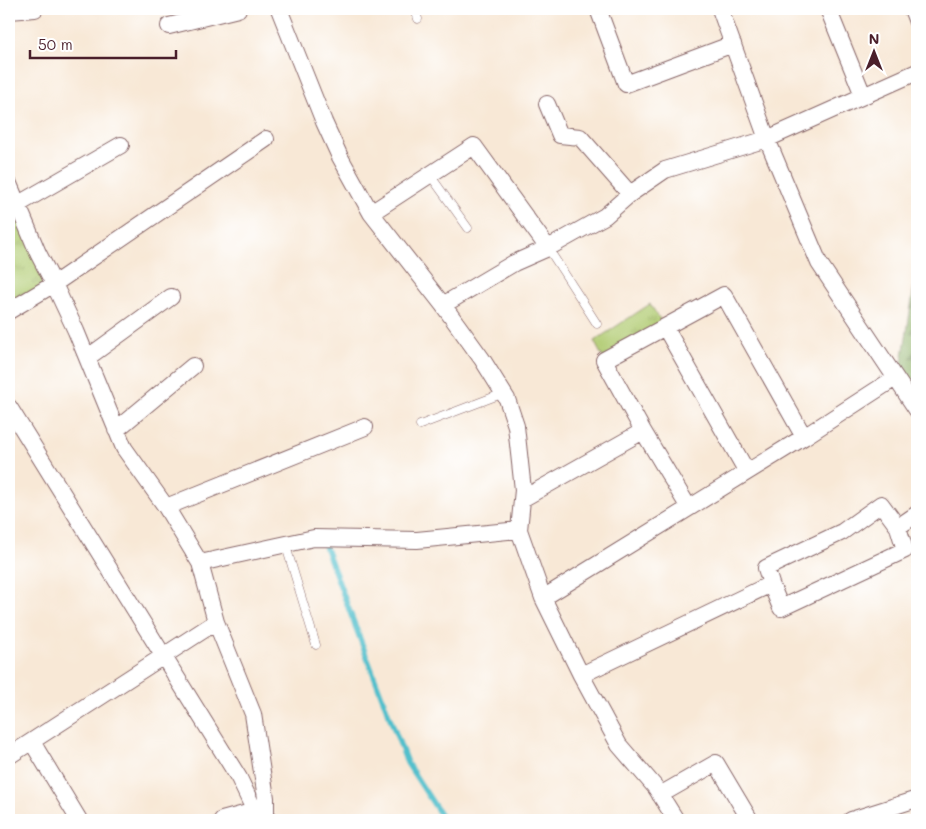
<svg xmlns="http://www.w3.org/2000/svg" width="926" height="829" font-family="Mali,sans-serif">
	<defs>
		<pattern id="forest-firs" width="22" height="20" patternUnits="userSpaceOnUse" patternTransform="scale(1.25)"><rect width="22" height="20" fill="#8caf63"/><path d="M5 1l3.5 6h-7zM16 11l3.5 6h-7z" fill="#748e52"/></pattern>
		<pattern id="park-tufts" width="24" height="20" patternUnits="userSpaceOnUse" patternTransform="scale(1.25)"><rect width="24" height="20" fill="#b0cb71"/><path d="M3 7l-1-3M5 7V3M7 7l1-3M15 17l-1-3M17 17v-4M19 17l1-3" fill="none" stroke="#99ae62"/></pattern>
	</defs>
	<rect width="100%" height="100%" fill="#fff"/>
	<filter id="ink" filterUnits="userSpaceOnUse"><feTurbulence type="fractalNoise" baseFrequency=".02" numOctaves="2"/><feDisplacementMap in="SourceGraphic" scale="10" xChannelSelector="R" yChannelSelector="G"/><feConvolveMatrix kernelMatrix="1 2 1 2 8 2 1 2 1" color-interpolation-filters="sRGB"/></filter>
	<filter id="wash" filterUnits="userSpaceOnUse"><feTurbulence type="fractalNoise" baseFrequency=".0096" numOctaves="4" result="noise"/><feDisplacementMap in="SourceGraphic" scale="20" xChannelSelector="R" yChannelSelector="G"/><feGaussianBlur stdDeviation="1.12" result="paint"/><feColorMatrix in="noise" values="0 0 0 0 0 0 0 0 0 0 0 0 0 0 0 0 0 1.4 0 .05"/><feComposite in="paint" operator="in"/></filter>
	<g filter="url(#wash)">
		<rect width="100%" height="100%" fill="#f8e8d6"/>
		<path fill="url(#forest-firs)" stroke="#6b6747" d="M 917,267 L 917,398 L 900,375 Z"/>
		<path fill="url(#park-tufts)" stroke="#7d754e" d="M 9,180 L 54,284 L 9,311 Z
			M 650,304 L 665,327 L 604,360 L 594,341 Z"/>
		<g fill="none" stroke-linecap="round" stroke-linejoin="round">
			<path stroke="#53c0cc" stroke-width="5.5" d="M 325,546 L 407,763 L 444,820"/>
		</g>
	</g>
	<g filter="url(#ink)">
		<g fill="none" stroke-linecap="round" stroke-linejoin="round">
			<defs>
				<path id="lane" d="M 415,9 L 418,19
					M 430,175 L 468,228
					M 548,248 L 597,324
					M 420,425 L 504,393
					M 285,543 L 316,645"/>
				<path id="street" d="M 279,9 L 324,122 L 340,157 L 371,213 L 443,305 L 482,359 L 507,399 L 516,426 L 523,490 L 519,530 L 543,598 L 581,675 L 619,745 L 656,788 L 676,820
					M 598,9 L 626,84 L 733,44
					M 720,9 L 767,139 L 819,263 L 917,410
					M 828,9 L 863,95
					M 912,9 L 917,22
					M 9,11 L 35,9
					M 169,26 L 238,9
					M 547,104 L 560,135 L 580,137 L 630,194
					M 9,184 L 38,253 L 54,284 L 76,331 L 124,448 L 166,507 L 200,563 L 216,622 L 253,714 L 266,798 L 266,820
					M 17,205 L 121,145
					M 371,213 L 474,146 L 548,248
					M 443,305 L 514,263 L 548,248 L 605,216 L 630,194 L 665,170 L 767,139 L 917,72
					M 9,311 L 54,284 L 266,139
					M 665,327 L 747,472
					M 87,358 L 171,297
					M 9,407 L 239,778 L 259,820
					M 116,430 L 193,366
					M 643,431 L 689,508
					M 524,498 L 643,431 L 604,360 L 724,295 L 804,437 L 895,378
					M 166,507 L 365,427
					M 200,563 L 314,538 L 417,540 L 519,530
					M 771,584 L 766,568 L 842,532 L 881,504 L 898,527
					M 543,598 L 804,437
					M 581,675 L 771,584 L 781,608 L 905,550 L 898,527 L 917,514
					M 32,742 L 79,820
					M 9,756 L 216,622
					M 660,795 L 716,763 L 750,820
					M 222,820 L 255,811
					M 851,820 L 917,799"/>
			</defs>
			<use href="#lane" stroke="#876567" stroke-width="9"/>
			<use href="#street" stroke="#876567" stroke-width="18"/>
			<use href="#lane" stroke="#fff" stroke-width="8"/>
			<use href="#street" stroke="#fff" stroke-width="16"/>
		</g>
	</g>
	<rect width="926" height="829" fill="none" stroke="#fff" stroke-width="30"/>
	<g transform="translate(874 52)" stroke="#ffffff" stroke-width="4" paint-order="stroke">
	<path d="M0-4L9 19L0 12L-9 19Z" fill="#4a1f2b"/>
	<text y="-8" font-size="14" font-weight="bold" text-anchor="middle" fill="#4a1f2b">N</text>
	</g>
	<path d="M30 50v8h146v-8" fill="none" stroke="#4a1f2b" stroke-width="2.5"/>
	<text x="38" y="50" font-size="15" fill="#4a1f2b" stroke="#ffffff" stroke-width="4" paint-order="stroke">50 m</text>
</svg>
